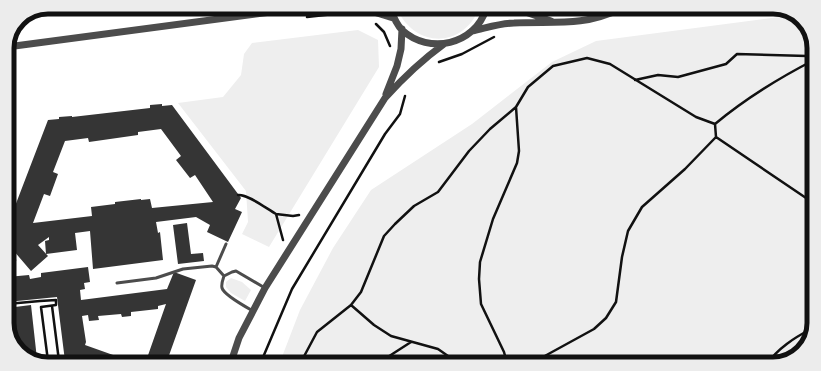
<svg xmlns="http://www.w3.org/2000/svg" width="821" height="371" font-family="'Crimson Pro',serif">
	<rect width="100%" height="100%" fill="#fff"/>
	<path fill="#eee" d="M 397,9 L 479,9 C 462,49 415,48 397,9 Z
		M 541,9 L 597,9 C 578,14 559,13 541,9 Z
		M 795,15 L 807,25 L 814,45 L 811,339 L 795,357 L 773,364 L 280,362 L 300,310 L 333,248 L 371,190 L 472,124 L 552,62 L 596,41 Z
		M 358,30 L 378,40 L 379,67 L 269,247 L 242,234 L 248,222 L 246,191 L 178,103 L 223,97 L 241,75 L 244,54 L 252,43 Z
		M 231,278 L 242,282 L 251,290 L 245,301 L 231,293 L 226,287 L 226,282 Z"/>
	<path fill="#353535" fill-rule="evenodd" d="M 162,104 L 162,106 L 172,105 L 241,198 L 235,209 L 242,212 L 228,242 L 207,232 L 210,225 L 196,217 L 156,222 L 158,233 L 160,232 L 163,260 L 93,269 L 90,231 L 75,233 L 77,250 L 46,254 L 45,241 L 49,240 L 49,237 L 38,245 L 48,256 L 31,271 L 7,243 L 14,237 L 7,229 L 7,227 L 48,120 L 59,119 L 59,117 L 72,116 L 72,117 L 150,108 L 150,105 ZM 161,129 L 181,156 L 176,160 L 190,178 L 195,175 L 213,202 L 152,208 L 150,199 L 141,200 L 141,199 L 115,202 L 115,204 L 91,207 L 92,216 L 33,223 L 44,194 L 50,196 L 58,174 L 53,172 L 65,141 L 88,138 L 89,142 L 138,135 L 138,132 Z
		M 187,223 L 191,254 L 203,253 L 204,261 L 178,264 L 173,225 Z
		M 88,267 L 90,282 L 84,283 L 85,289 L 80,290 L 81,300 L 167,289 L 174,272 L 196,280 L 167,361 L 146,361 L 166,304 L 158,306 L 158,309 L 131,312 L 131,316 L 122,317 L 121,314 L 98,316 L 99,320 L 89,321 L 88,315 L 82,316 L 86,342 L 85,345 L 130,361 L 65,361 L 57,297 L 7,302 L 7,277 L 29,275 L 30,279 L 41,277 L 41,273 Z
		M 31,305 L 37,359 L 30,359 L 15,348 L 7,326 L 7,308 Z"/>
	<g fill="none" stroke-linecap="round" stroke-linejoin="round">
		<path stroke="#111" stroke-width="2.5" d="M 307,17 L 334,14
			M 376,24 L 384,32 L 390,46
			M 439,62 L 462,54 L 494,37
			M 635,80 L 658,75 L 678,77 L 726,64 L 737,54 L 807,56 L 814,58
			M 715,124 C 745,99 779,78 814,60
			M 716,137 L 812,202
			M 238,195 C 248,194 267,209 276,214 L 283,240
			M 276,214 L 293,216 L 299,215
			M 7,251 L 15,260 L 7,266
			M 7,304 L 40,301 L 56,300 L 56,305 L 41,307 L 48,361
			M 351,305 L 374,325 L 391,336 L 438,349 L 458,363
			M 52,306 L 59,361
			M 261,362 L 292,289 L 385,134 L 400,114 L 405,96
			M 301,362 L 317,332 L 351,305 L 361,292 L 384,236 L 395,224 L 414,206 L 438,192 L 469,151 L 490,129 L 516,107 L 528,87 L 553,66 L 587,58 L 610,64 L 696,117 L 715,124 L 716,137 L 685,169 L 642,207 L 628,231 L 622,257 L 616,302 L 606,318 L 594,329 L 532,363
			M 380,362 L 411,342
			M 507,363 L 504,352 L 481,304 L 479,279 L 480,262 L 493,219 L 517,163 L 519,151 L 516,107
			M 767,364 C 778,348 794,338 811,329"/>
		<path stroke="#4c4c4c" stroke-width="3" d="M 216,267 L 226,244
			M 117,283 L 156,278 L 183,269 L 212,266 L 216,267 L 224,276
			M 253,311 C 246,307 224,295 222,288 C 221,284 223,279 224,276 L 232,272 L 236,271 L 265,288"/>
		<path stroke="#4c4c4c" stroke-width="7" d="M 341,8 L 364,9 L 393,18
			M 390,8 C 393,16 396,24 402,30 C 429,55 475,45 486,9
			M 517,9 L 551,21
			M 472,31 C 486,28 500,23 514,23 C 554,21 582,27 620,9
			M 7,47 L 301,8
			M 386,94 L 397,66 L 401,49 L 402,29
			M 231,362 L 239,338 L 265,288 L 385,98 C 403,78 422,60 444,44"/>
	</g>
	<path d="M0 0H821V371H0ZM48 14H773A34 34 0 0 1 807 48V323A34 34 0 0 1 773 357H48A34 34 0 0 1 14 323V48A34 34 0 0 1 48 14Z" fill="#ececec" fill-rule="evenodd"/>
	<path fill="none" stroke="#111" stroke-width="5" d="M48 14H773A34 34 0 0 1 807 48V323A34 34 0 0 1 773 357H48A34 34 0 0 1 14 323V48A34 34 0 0 1 48 14Z"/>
</svg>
